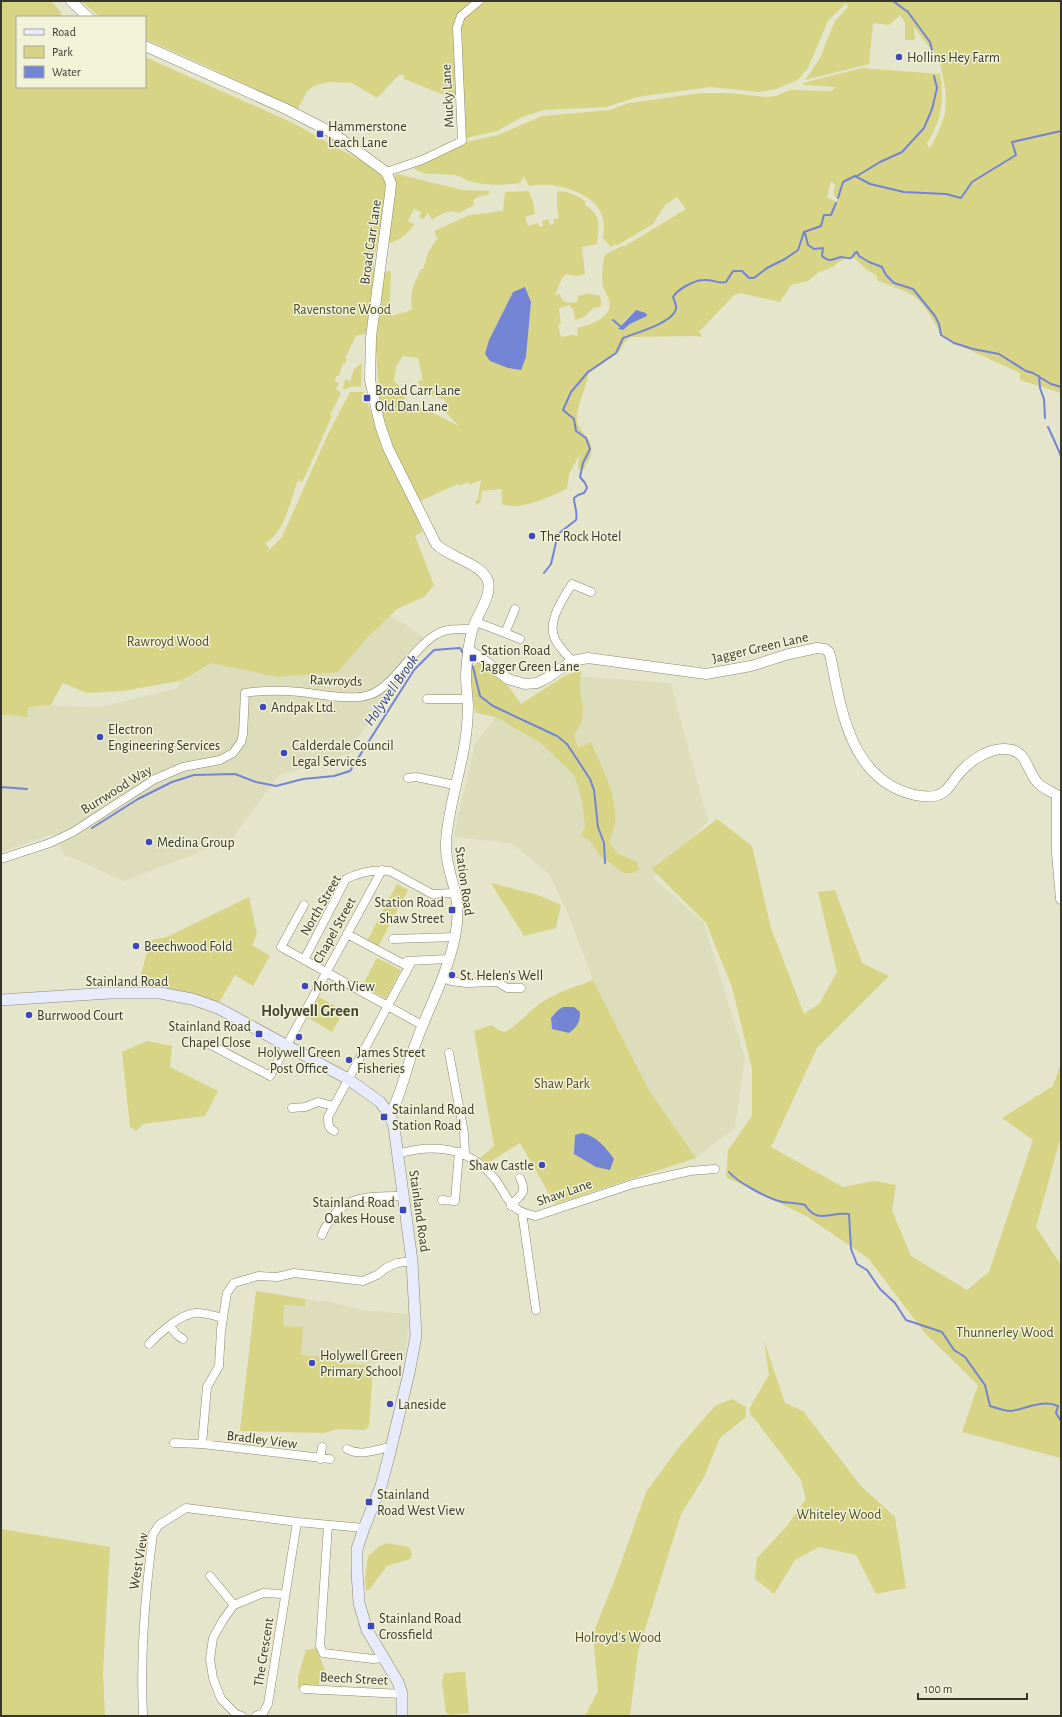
<svg xmlns="http://www.w3.org/2000/svg" width="1062" height="1717" font-family="'Alegreya Sans',sans-serif">
	<rect width="100%" height="100%" fill="#e5e5cc"/>
	<path fill="#ddddbc" d="M 390,616 L 402,622 L 432,644 L 405,673 L 359,736 L 350,754 L 279,775 L 231,840 L 124,881 L 64,854 L 53,834 L 1,852 L 1,706 L 5,704 L 101,707 L 178,688 L 187,661 L 322,667 Z
		M 577,676 L 671,683 L 708,821 L 653,878 L 704,923 L 745,1058 L 735,1128 L 695,1158 L 650,1092 L 593,980 L 570,919 L 550,875 L 511,843 L 455,837 L 455,829 L 475,744 L 496,717 Z
		M 256,1291 L 318,1301 L 327,1301 L 361,1310 L 409,1314 L 405,1360 L 381,1359 L 373,1365 L 369,1426 L 365,1430 L 338,1429 L 324,1433 L 240,1431 Z"/>
	<path fill="#d7d485" fill-rule="evenodd" d="M 1,1 L 51,1 L 61,12 L 60,17 L 17,17 L 17,87 L 145,87 L 145,57 L 293,123 L 359,160 L 330,139 L 325,131 L 387,177 L 382,222 L 374,259 L 375,285 L 368,333 L 356,336 L 345,358 L 347,359 L 345,364 L 343,363 L 339,376 L 336,376 L 335,381 L 339,383 L 336,389 L 341,393 L 330,415 L 332,416 L 303,481 L 300,482 L 299,478 C 290,499 286,532 265,543 L 269,548 L 267,552 L 282,537 L 328,434 L 350,392 L 364,392 L 383,449 L 419,521 L 422,532 L 415,536 L 434,585 L 424,597 L 397,609 L 365,640 L 338,672 L 277,677 L 211,663 L 180,681 L 123,691 L 87,693 L 63,683 L 51,705 L 28,707 L 27,717 L 1,714 Z
		M 81,1 L 477,1 L 460,13 L 457,100 L 404,79 L 404,76 L 400,74 L 377,98 L 352,83 L 329,82 L 316,85 L 308,90 L 297,110 L 206,66 L 145,39 L 145,17 L 100,17 Z
		M 483,1 L 1061,1 L 1061,393 L 1020,380 L 1020,373 L 963,347 C 957,342 946,341 941,335 C 940,333 939,329 937,327 C 923,304 920,295 893,287 L 895,283 L 892,286 L 878,281 L 876,275 L 867,270 L 855,259 L 850,257 L 838,262 L 833,267 L 819,272 L 808,281 L 791,285 L 780,302 L 740,293 L 734,295 L 699,332 L 701,334 L 701,337 L 692,336 L 630,337 L 625,342 L 619,352 L 588,374 C 587,388 578,401 577,416 C 575,432 595,436 591,455 C 590,459 586,464 584,469 L 579,470 L 578,466 L 580,454 L 569,474 L 567,489 C 551,496 519,512 502,504 L 501,489 L 482,491 L 480,503 L 477,505 L 475,502 L 478,499 L 481,480 L 469,485 L 468,482 L 459,486 L 458,484 L 420,501 L 391,446 L 378,402 L 382,402 L 380,401 L 381,390 L 378,381 L 375,335 L 384,272 L 390,271 L 391,275 L 390,301 L 392,316 C 399,313 406,313 412,309 C 409,291 415,283 421,269 L 423,269 L 428,253 L 436,240 L 438,240 L 434,231 L 470,215 L 503,211 L 505,192 L 529,191 L 534,205 L 535,214 L 525,217 L 528,226 L 538,223 L 540,227 L 543,226 L 542,221 L 548,219 L 550,225 L 554,224 L 553,219 L 559,218 L 557,208 L 557,192 C 566,190 578,196 585,201 L 585,205 C 602,215 599,226 597,244 L 582,247 L 585,274 L 577,276 L 566,274 L 562,278 L 555,295 L 560,294 C 562,303 569,304 577,302 L 578,296 L 589,293 L 594,295 L 599,295 L 601,300 L 601,307 L 593,308 C 586,315 586,317 575,320 L 573,308 L 571,308 L 570,305 L 559,308 L 561,324 L 558,325 L 561,337 L 571,335 L 578,336 L 577,328 C 589,325 614,318 609,300 C 608,295 604,291 603,286 C 601,277 603,266 604,257 L 606,254 L 622,246 L 625,246 L 686,209 L 677,197 L 665,205 L 653,224 L 616,246 L 616,244 L 611,247 L 603,238 C 604,231 605,223 602,216 C 597,198 573,189 557,186 C 548,184 538,185 529,186 L 524,176 L 520,183 C 503,185 486,186 469,181 C 465,180 462,177 458,176 C 444,172 423,178 413,167 L 466,142 L 498,135 L 542,116 L 610,110 L 629,103 L 701,93 L 729,93 L 767,97 L 776,96 L 790,90 L 831,91 L 836,87 L 804,85 L 803,83 L 862,68 L 940,74 C 945,99 941,122 927,143 L 928,148 L 931,146 L 939,131 L 945,114 L 946,93 L 940,62 L 914,27 L 915,40 L 905,40 L 905,23 L 900,15 L 889,25 L 873,23 L 869,64 L 805,80 L 820,58 L 835,21 L 848,7 L 846,3 L 828,21 L 808,68 L 798,80 L 776,89 L 759,92 L 711,87 L 637,97 L 607,107 L 544,110 L 522,117 L 497,131 L 466,138 L 459,27 L 462,18 ZM 831,181 L 835,185 C 834,190 832,196 838,199 L 836,202 L 832,199 L 827,198 ZM 513,292 L 531,302 L 526,357 L 489,340 ZM 636,310 L 646,313 L 645,317 L 630,324 L 623,330 L 618,329 L 627,318 ZM 403,356 L 418,358 L 423,381 L 419,380 L 418,384 L 425,387 L 423,392 L 445,400 L 443,410 L 459,426 C 438,416 427,407 402,404 L 406,395 L 394,380 L 396,367 Z
		M 397,174 L 462,190 L 490,191 L 488,195 L 480,196 L 473,200 L 474,205 L 459,213 C 447,209 442,213 432,220 L 428,213 L 423,219 L 419,217 L 421,212 L 414,209 L 408,221 L 414,224 C 410,232 399,241 390,243 L 389,240 L 395,175 Z
		M 362,363 L 361,386 L 350,387 L 343,390 L 345,379 L 350,381 L 354,369 Z
		M 478,662 L 508,686 L 521,704 L 566,675 L 581,670 L 580,691 L 583,705 L 582,722 L 574,735 L 578,748 L 591,742 C 601,765 617,794 615,821 C 615,828 611,835 609,842 L 617,853 L 637,862 L 639,869 L 634,873 L 624,873 L 600,856 L 590,841 L 581,835 L 585,827 L 582,801 L 575,776 L 541,743 L 496,717 L 476,713 L 473,701 L 471,668 Z
		M 717,819 L 752,846 L 771,928 L 804,1014 L 820,1003 L 837,972 L 818,892 L 835,890 L 862,963 L 889,976 L 817,1048 L 771,1147 L 843,1187 L 874,1181 L 896,1185 L 892,1210 L 911,1256 L 967,1290 L 989,1272 L 1033,1140 L 1002,1118 L 1053,1086 L 1061,1063 L 1061,1136 L 1036,1227 L 1061,1265 L 1061,1458 L 962,1432 L 978,1385 L 925,1333 L 868,1258 L 806,1216 L 726,1177 L 728,1150 L 752,1116 L 752,1069 L 732,987 L 706,923 L 652,869 Z
		M 491,883 L 538,895 L 561,905 L 556,928 L 524,936 Z
		M 397,884 L 408,890 L 378,947 L 367,941 Z
		M 249,897 L 257,934 L 252,945 L 270,956 L 253,986 L 235,975 L 219,1003 L 197,995 L 146,986 L 146,977 L 141,974 L 146,956 L 152,940 L 167,937 Z
		M 377,958 L 401,970 L 386,999 L 362,986 Z
		M 593,980 L 650,1092 L 696,1158 L 555,1204 L 520,1143 L 488,1163 L 480,1158 L 494,1146 L 474,1031 L 492,1025 L 498,1030 L 505,1032 C 521,1023 531,1008 547,999 C 561,991 578,986 593,980 Z
		M 319,997 L 344,1011 L 332,1032 L 307,1017 Z
		M 147,1041 L 172,1046 L 170,1067 L 218,1091 L 205,1116 L 143,1124 L 136,1131 L 130,1127 L 122,1052 Z
		M 256,1291 L 305,1299 L 305,1306 L 284,1305 L 283,1326 L 303,1327 L 301,1355 L 330,1358 L 331,1362 L 336,1362 L 337,1364 L 373,1365 L 369,1426 L 365,1430 L 338,1429 L 324,1433 L 240,1431 Z
		M 764,1341 L 785,1403 L 803,1411 L 861,1486 L 895,1517 L 906,1588 L 876,1594 L 856,1555 L 819,1547 L 795,1560 L 774,1594 L 755,1579 L 757,1558 L 787,1526 L 806,1499 L 801,1480 L 754,1418 L 751,1416 L 749,1409 L 769,1375 Z
		M 732,1399 L 746,1407 L 746,1417 L 720,1438 L 704,1477 L 681,1514 L 638,1652 L 630,1716 L 585,1716 L 598,1691 L 593,1634 L 619,1569 L 646,1492 L 679,1447 L 715,1406 Z
		M 1,1529 L 110,1547 L 103,1672 L 105,1716 L 1,1716 Z
		M 387,1543 L 409,1547 L 412,1554 L 410,1559 L 387,1566 L 369,1590 L 366,1590 L 365,1580 L 368,1556 L 380,1546 Z
		M 317,1648 L 326,1674 L 318,1685 L 298,1688 L 298,1677 L 306,1650 Z
		M 465,1672 L 469,1713 L 450,1715 L 446,1712 L 442,1682 L 444,1673 Z"/>
	<path fill="#7384d5" d="M 525,287 L 531,302 L 526,357 L 521,370 L 508,368 L 490,361 L 485,354 L 489,340 L 513,292 Z
		M 636,310 L 646,313 L 647,316 L 630,324 L 623,330 L 618,329 Z
		M 563,1007 L 574,1007 L 580,1012 C 580,1023 577,1027 569,1033 L 552,1029 L 551,1018 L 558,1010 Z
		M 582,1133 C 597,1136 605,1147 614,1159 L 610,1170 L 596,1167 L 574,1154 L 575,1135 Z"/>
	<g fill="none" stroke-linecap="round" stroke-linejoin="round">
		<path stroke="#7384d5" stroke-width="2" d="M 893,1 L 908,12 L 930,42 L 932,50
			M 857,176 L 880,162 L 902,152 L 924,128 L 932,109 L 937,88 L 934,76
			M 838,198 L 843,182 L 855,176 L 870,184 L 904,192 L 946,194 L 961,198 L 972,182 L 1016,155 L 1012,142 L 1061,131
			M 805,233 L 808,245 L 814,249 L 823,248 L 822,256 C 830,263 833,259 841,257 C 844,257 849,259 851,258 C 853,257 854,254 855,253 L 857,252 L 859,256 L 869,262 L 882,267 L 886,275 L 894,283 L 913,289 L 935,316 L 939,324 L 941,335 L 954,343 L 973,349 L 999,354 L 1026,371 L 1033,373 L 1051,384 L 1061,387
			M 613,320 L 620,326
			M 1039,376 L 1040,388 L 1044,399 L 1045,418
			M 1048,427 C 1053,437 1057,447 1061,456
			M 544,573 L 551,564 L 558,534 L 576,520 C 578,511 574,506 574,498 L 578,495 L 584,493 L 587,488 L 585,483 L 580,477 L 583,463 L 590,449 L 586,438 L 576,431 L 574,419 L 563,410 L 571,392 L 588,372 L 616,353 L 623,338 C 635,333 673,323 676,309 C 677,306 674,300 673,297 C 678,289 694,280 704,280 C 712,279 717,284 726,282 L 733,271 L 742,271 L 749,278 L 754,278 L 767,268 L 785,259 L 798,250 L 804,232 L 821,226 L 824,215 L 831,215 L 836,203
			M 470,663 L 473,667 L 480,696 L 493,706 L 557,736 L 567,744 L 590,779 L 594,790 L 598,827 L 604,843 L 605,863
			M 1,787 L 27,789
			M 92,828 L 138,799 L 172,782 L 194,775 L 235,774 L 256,782 L 276,786 L 303,779 L 334,776 L 350,771 L 414,670 L 434,650 L 460,648 L 463,653
			M 729,1172 C 737,1182 770,1200 783,1202 C 790,1203 797,1203 805,1205 C 818,1225 830,1211 849,1214 L 851,1249 L 857,1264 L 867,1270 L 880,1289 L 895,1303 L 906,1320 L 942,1332 L 954,1350 L 965,1357 L 985,1385 L 990,1406 C 996,1408 1005,1411 1011,1411 C 1026,1409 1043,1399 1058,1406 L 1056,1413 L 1061,1421"/>
		<defs>
			<path id="minor" d="M 386,172 L 422,160 L 462,141 L 457,27 L 461,16 L 479,1
				M 476,622 L 505,633 L 515,609
				M 505,633 L 520,639
				M 572,661 C 567,655 560,648 556,641 C 545,623 563,599 572,584 L 591,592
				M 427,699 L 467,699
				M 408,778 L 416,777 L 455,785
				M 1,859 L 50,843 L 73,832 L 155,779 L 183,767 L 220,760 L 233,753 L 241,742 L 243,734 L 245,693 C 264,690 281,690 300,692 C 320,694 350,701 369,695 C 393,688 414,646 437,634 C 447,628 461,629 472,629
				M 304,905 L 281,947 L 422,1025
				M 347,934 L 409,967
				M 393,939 L 455,937
				M 304,960 L 346,879 C 360,872 374,869 390,871 L 432,894 L 455,893
				M 407,961 L 448,959
				M 443,978 L 451,981 L 466,983 L 498,982 L 507,988 L 521,988
				M 209,1044 L 270,1076 L 382,870
				M 449,1053 L 464,1133 L 465,1154
				M 292,1108 L 305,1107 L 318,1102 L 333,1106
				M 334,1131 C 328,1128 328,1123 328,1117 L 412,961
				M 397,1154 C 435,1143 469,1147 495,1179 C 509,1198 508,1211 536,1216 L 633,1184 L 690,1171 L 715,1169
				M 442,1200 L 455,1201 L 459,1152
				M 511,1206 C 520,1193 528,1196 520,1178
				M 522,1212 L 536,1310
				M 322,1235 C 324,1228 327,1225 331,1219 C 347,1194 377,1196 404,1196
				M 170,1326 L 177,1335 L 183,1339
				M 149,1344 C 159,1333 181,1314 195,1313 C 204,1312 215,1316 223,1318
				M 174,1443 L 202,1444 L 330,1459
				M 202,1444 L 207,1387 L 219,1366 L 221,1330 L 227,1293 L 234,1283 L 258,1276 L 277,1277 L 294,1273 L 363,1281 L 377,1275 L 386,1268 L 397,1263 L 412,1261
				M 347,1449 C 361,1457 376,1449 391,1447
				M 320,1459 L 322,1447
				M 328,1525 L 320,1646 L 323,1653 L 373,1659 L 383,1658
				M 210,1576 L 234,1605
				M 304,1689 L 402,1694
				M 143,1716 C 140,1655 145,1594 153,1534 L 159,1525 L 186,1508 L 297,1522 L 364,1528
				M 242,1716 L 236,1714 L 221,1699 L 213,1678 L 210,1659 L 213,1638 L 223,1620 L 234,1605 L 263,1593 L 285,1594
				M 256,1716 L 263,1713 L 268,1704 L 297,1522"/>
			<path id="tertiary" d="M 71,1 L 88,17
				M 145,46 L 284,108 L 333,133 L 386,172 L 391,183 L 390,194 L 371,337 L 370,380 L 380,425 L 388,448 L 436,544 C 448,557 483,564 488,581 C 492,598 476,615 472,631 C 468,645 467,659 466,674 C 466,684 467,694 468,705 C 468,717 467,729 465,742 C 460,775 448,808 446,842 C 445,859 451,876 455,891 C 458,905 458,923 455,937 C 447,975 428,1009 415,1045 C 406,1068 402,1093 390,1115
				M 468,650 L 477,655 L 508,679 L 525,684 L 537,683 L 547,678 L 572,661 L 588,658 L 706,674 L 751,666 L 789,654 L 817,648 L 825,649 L 829,652 L 831,659 C 841,710 851,778 911,794 C 922,797 936,799 945,791 C 950,787 953,781 957,776 C 969,761 991,745 1012,750 C 1026,753 1028,772 1037,782 C 1042,788 1050,791 1057,795 L 1057,853 L 1061,899"/>
			<path id="secondary" d="M 1,1000 L 110,993 L 160,993 L 192,999 L 218,1008 L 348,1079 L 380,1102 L 390,1115 L 394,1127 L 412,1261 L 416,1336 L 409,1373 L 390,1452 L 381,1486 L 364,1528 L 357,1549 L 357,1571 L 359,1603 L 367,1630 L 398,1682 L 402,1694 L 402,1716"/>
		</defs>
		<use href="#minor" stroke="#888871" stroke-width="9"/>
		<use href="#tertiary" stroke="#888871" stroke-width="11"/>
		<use href="#secondary" stroke="#888871" stroke-width="12"/>
		<use href="#minor" stroke="#fff" stroke-width="8"/>
		<use href="#tertiary" stroke="#fff" stroke-width="10"/>
		<use href="#secondary" stroke="#e7ebfc" stroke-width="11"/>
	</g>
	<g fill="#3d46ba" stroke="#f2f2d9" stroke-width="1.5">
		<circle cx="899" cy="57" r="4"/>
		<rect x="316" y="130" width="8" height="8" rx="2"/>
		<rect x="363" y="394" width="8" height="8" rx="2"/>
		<circle cx="532" cy="536" r="4"/>
		<rect x="469" y="654" width="8" height="8" rx="2"/>
		<circle cx="263" cy="707" r="4"/>
		<circle cx="100" cy="737" r="4"/>
		<circle cx="284" cy="753" r="4"/>
		<circle cx="149" cy="842" r="4"/>
		<rect x="448" y="906" width="8" height="8" rx="2"/>
		<circle cx="136" cy="946" r="4"/>
		<circle cx="452" cy="975" r="4"/>
		<circle cx="305" cy="986" r="4"/>
		<circle cx="29" cy="1015" r="4"/>
		<rect x="255" y="1030" width="8" height="8" rx="2"/>
		<circle cx="299" cy="1037" r="4"/>
		<circle cx="349" cy="1060" r="4"/>
		<rect x="380" y="1113" width="8" height="8" rx="2"/>
		<circle cx="542" cy="1165" r="4"/>
		<rect x="399" y="1206" width="8" height="8" rx="2"/>
		<circle cx="312" cy="1363" r="4"/>
		<circle cx="390" cy="1404" r="4"/>
		<rect x="365" y="1498" width="8" height="8" rx="2"/>
		<rect x="367" y="1622" width="8" height="8" rx="2"/>
	</g>
	<g text-anchor="middle" stroke-width="3" stroke-linejoin="round" paint-order="stroke">
		<g font-size="14" fill="#36362c" stroke="#f2f2d9" text-anchor="start">
			<text x="907" y="62">Hollins Hey Farm</text>
			<text x="328" y="131">Hammerstone<tspan x="328" dy="16">Leach Lane</tspan></text>
			<text x="375" y="395">Broad Carr Lane<tspan x="375" dy="16">Old Dan Lane</tspan></text>
			<text x="540" y="541">The Rock Hotel</text>
			<text x="481" y="655">Station Road<tspan x="481" dy="16">Jagger Green Lane</tspan></text>
			<text x="271" y="712">Andpak Ltd.</text>
			<text x="108" y="734">Electron<tspan x="108" dy="16">Engineering Services</tspan></text>
			<text x="292" y="750">Calderdale Council<tspan x="292" dy="16">Legal Services</tspan></text>
			<text x="157" y="847">Medina Group</text>
			<text x="444" y="907" text-anchor="end">Station Road<tspan x="444" dy="16">Shaw Street</tspan></text>
			<text x="144" y="951">Beechwood Fold</text>
			<text x="460" y="980">St. Helen's Well</text>
			<text x="313" y="991">North View</text>
			<text x="37" y="1020">Burrwood Court</text>
			<text x="251" y="1031" text-anchor="end">Stainland Road<tspan x="251" dy="16">Chapel Close</tspan></text>
			<text x="299" y="1057" text-anchor="middle">Holywell Green<tspan x="299" dy="16">Post Office</tspan></text>
			<text x="357" y="1057">James Street<tspan x="357" dy="16">Fisheries</tspan></text>
			<text x="392" y="1114">Stainland Road<tspan x="392" dy="16">Station Road</tspan></text>
			<text x="534" y="1170" text-anchor="end">Shaw Castle</text>
			<text x="395" y="1207" text-anchor="end">Stainland Road<tspan x="395" dy="16">Oakes House</tspan></text>
			<text x="320" y="1360">Holywell Green<tspan x="320" dy="16">Primary School</tspan></text>
			<text x="398" y="1409">Laneside</text>
			<text x="377" y="1499">Stainland<tspan x="377" dy="16">Road West View</tspan></text>
			<text x="379" y="1623">Stainland Road<tspan x="379" dy="16">Crossfield</tspan></text>
		</g>
		<g font-size="14" fill="#36362c" stroke="#f2f2d9">
			<text transform="translate(447 96) rotate(-93)" y="5">Mucky Lane</text>
			<text transform="translate(370 242) rotate(-82)" y="5">Broad Carr Lane</text>
			<text transform="translate(760 647) rotate(-13)" y="5">Jagger Green Lane</text>
			<text transform="translate(336 680) rotate(2)" y="5">Rawroyds</text>
			<text transform="translate(116 789) rotate(-32)" y="5">Burrwood Way</text>
			<text transform="translate(465 881) rotate(82)" y="5">Station Road</text>
			<text transform="translate(320 905) rotate(-60)" y="5">North Street</text>
			<text transform="translate(334 930) rotate(-61)" y="5">Chapel Street</text>
			<text x="127" y="986">Stainland Road</text>
			<text transform="translate(564 1192) rotate(-19)" y="5">Shaw Lane</text>
			<text transform="translate(420 1211) rotate(82)" y="5">Stainland Road</text>
			<text transform="translate(262 1439) rotate(7)" y="5">Bradley View</text>
			<text transform="translate(138 1561) rotate(-80)" y="5">West View</text>
			<text transform="translate(263 1652) rotate(-81)" y="5">The Crescent</text>
			<text transform="translate(354 1678) rotate(3)" y="5">Beech Street</text>
		</g>
		<g font-size="14" fill="#4d4b21" stroke="#f2f2d9">
			<text x="342" y="314">Ravenstone Wood</text>
			<text x="168" y="646">Rawroyd Wood</text>
			<text x="562" y="1088">Shaw Park</text>
			<text x="1005" y="1337">Thunnerley Wood</text>
			<text x="839" y="1519">Whiteley Wood</text>
			<text x="618" y="1642">Holroyd's Wood</text>
		</g>
		<g font-size="15" font-style="italic" fill="#333b9a" stroke="#f2f2d9">
			<text transform="translate(391 690) rotate(-55)" y="5">Holywell Brook</text>
		</g>
		<g font-size="16" font-weight="bold" fill="#474631" stroke="#f2f2d9">
			<text x="310" y="1016">Holywell Green</text>
		</g>
	</g>
	<rect width="1062" height="1717" fill="none" stroke="#36362c" stroke-width="4"/>
	<rect x="16" y="16" width="130" height="72" fill="#f2f2d9" stroke="#a7a794"/>
	<rect x="24" y="29" width="20" height="6" fill="#e7ebfc" stroke="#a7a794"/>
	<text x="52" y="36" font-size="12" fill="#36362c">Road</text>
	<rect x="24" y="46" width="20" height="12" fill="#d7d485" stroke="#a7a794"/>
	<text x="52" y="56" font-size="12" fill="#36362c">Park</text>
	<rect x="24" y="66" width="20" height="12" fill="#7384d5" stroke="#a7a794"/>
	<text x="52" y="76" font-size="12" fill="#36362c">Water</text>
	<path d="M918 1693v6h109v-6" fill="none" stroke="#36362c" stroke-width="2"/>
	<text x="924" y="1693" font-size="12" fill="#36362c" stroke="#f2f2d9" stroke-width="3" paint-order="stroke">100 m</text>
</svg>
